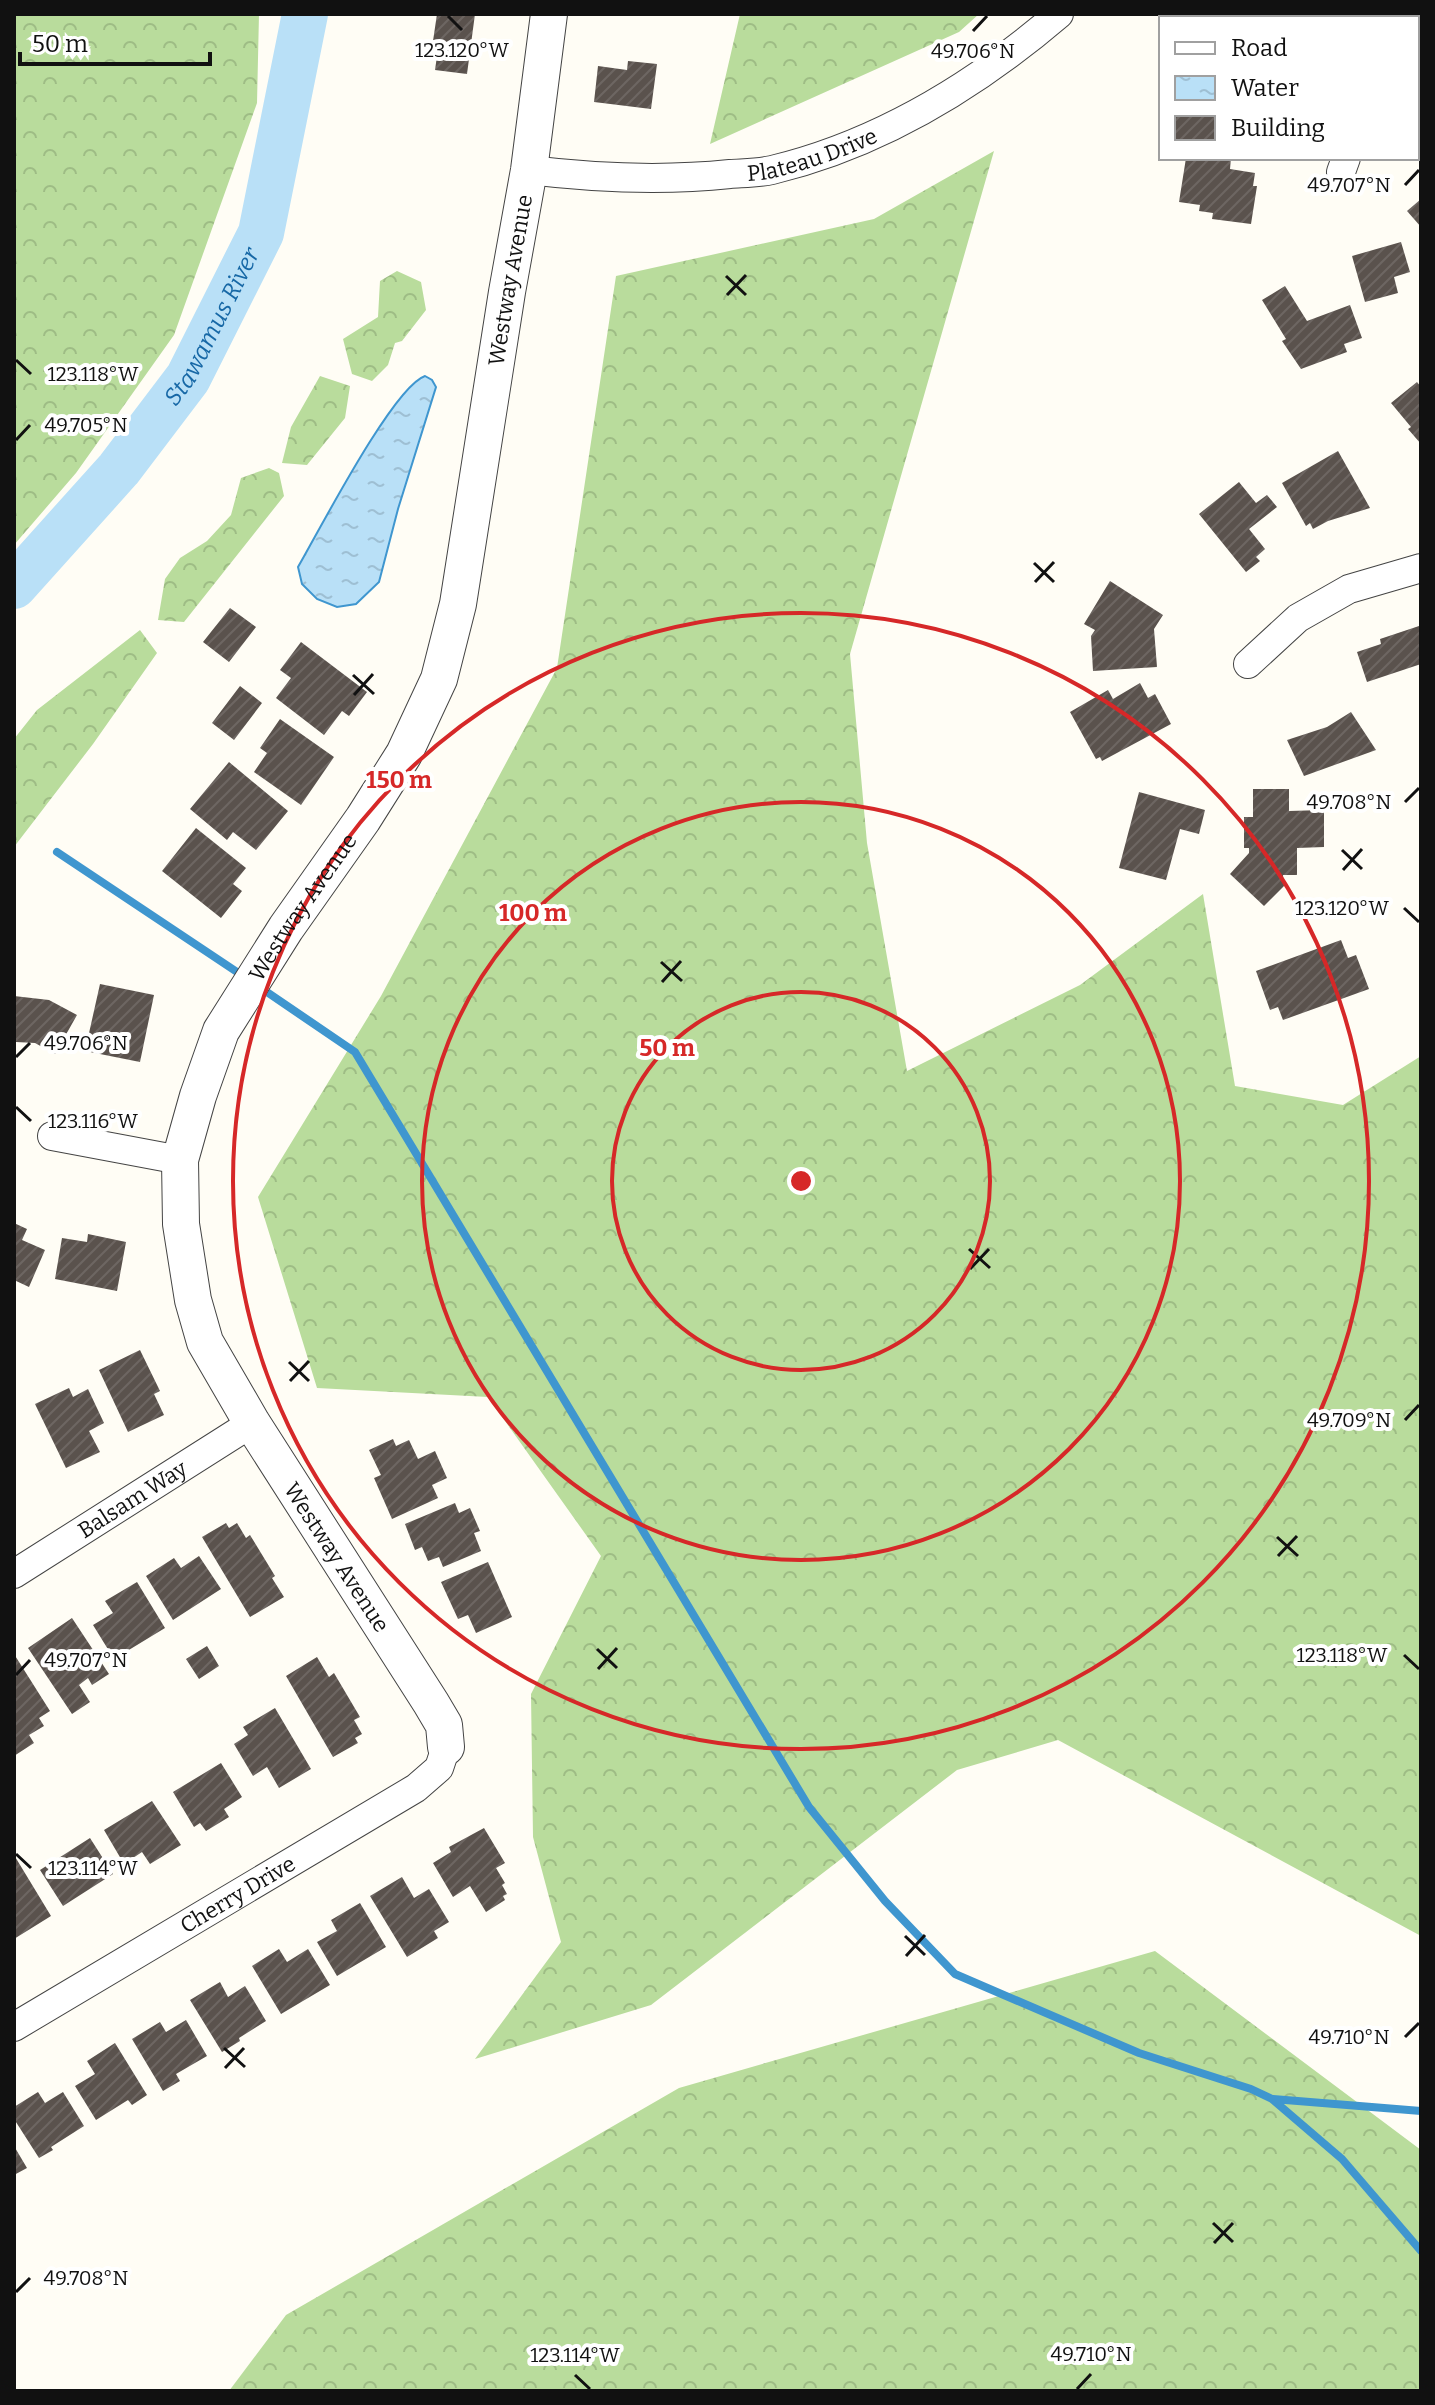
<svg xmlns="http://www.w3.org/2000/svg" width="1435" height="2405" font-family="Bitter,serif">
	<defs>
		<pattern id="forest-crowns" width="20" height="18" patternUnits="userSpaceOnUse" patternTransform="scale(2)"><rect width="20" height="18" fill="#b9dc9c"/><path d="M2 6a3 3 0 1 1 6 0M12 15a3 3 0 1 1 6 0" fill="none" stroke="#9ebc85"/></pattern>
		<pattern id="water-ripples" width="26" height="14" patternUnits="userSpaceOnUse" patternTransform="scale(2)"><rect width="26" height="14" fill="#b9e0f7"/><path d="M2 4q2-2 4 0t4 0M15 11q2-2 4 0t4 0" fill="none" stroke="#9ebfd3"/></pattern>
		<pattern id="building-hatch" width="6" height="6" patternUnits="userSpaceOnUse" patternTransform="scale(2)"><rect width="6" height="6" fill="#5a524d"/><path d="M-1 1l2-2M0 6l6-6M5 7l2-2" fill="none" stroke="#6d6662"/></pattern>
	</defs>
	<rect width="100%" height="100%" fill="#fffdf5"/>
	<path fill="url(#forest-crowns)" d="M 14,14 L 259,14 L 257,103 L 174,335 L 76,473 L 14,545 Z
		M 740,14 L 979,14 L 959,32 L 710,144 Z
		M 994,151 L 850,654 L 867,843 L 907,1071 L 1080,985 L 1203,894 L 1235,1086 L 1343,1105 L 1421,1056 L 1421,1936 L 1058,1740 L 957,1770 L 651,2005 L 475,2059 L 561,1942 L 533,1837 L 531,1694 L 601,1556 L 488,1397 L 317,1388 L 258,1197 L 381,996 L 557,668 L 616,276 L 874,219 Z
		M 397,271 L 421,282 L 426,310 L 402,341 L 395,343 L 388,365 L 372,381 L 352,374 L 343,339 L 378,317 L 380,281 Z
		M 320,376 L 350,386 L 345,418 L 307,465 L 282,463 L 291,427 Z
		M 269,468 L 279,473 L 284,496 L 184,622 L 158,620 L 165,579 L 180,558 L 207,541 L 231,515 L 241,478 Z
		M 140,630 L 157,653 L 93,744 L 14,847 L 14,739 L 37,710 Z
		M 1155,1951 L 1421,2150 L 1421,2391 L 229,2391 L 286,2315 L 679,2088 Z"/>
	<path fill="url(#water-ripples)" stroke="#3f96cf" stroke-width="2" d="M 425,376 L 432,380 L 436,387 L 398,509 L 379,582 L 356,604 L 337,607 L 317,599 L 302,584 L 298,567 C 319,531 393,387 425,376 Z"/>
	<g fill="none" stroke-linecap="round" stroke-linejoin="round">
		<path stroke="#3f96cf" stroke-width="8" d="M 57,852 L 246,978
			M 261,988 L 355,1052 L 809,1807 L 885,1901 L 955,1974 L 1139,2053 L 1251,2089 L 1272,2099 L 1342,2159 L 1421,2251
			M 1273,2099 L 1421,2111"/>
		<path stroke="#b9e0f7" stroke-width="46" id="s1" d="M 14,586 L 119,469 L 188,378 L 261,233 L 305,14"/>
	</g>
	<path fill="url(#building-hatch)" d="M 437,14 L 475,14 L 467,74 L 435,70 L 439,42 L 433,41 Z
		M 1288,14 L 1311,14 L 1315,18 L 1284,18 Z
		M 628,61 L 657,64 L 651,109 L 594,102 L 598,66 L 627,70 Z
		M 1186,158 L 1231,158 L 1230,169 L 1255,173 L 1253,186 L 1257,186 L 1251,224 L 1212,219 L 1213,213 L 1199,211 L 1200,205 L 1179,202 Z
		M 1421,199 L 1421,227 L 1407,211 Z
		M 1401,242 L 1410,272 L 1394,277 L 1398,293 L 1365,302 L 1352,256 Z
		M 1285,286 L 1307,321 L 1350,305 L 1362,338 L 1344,344 L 1347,352 L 1301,369 L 1282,341 L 1286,339 L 1262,300 Z
		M 1417,382 L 1421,387 L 1421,444 L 1408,429 L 1411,427 L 1391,403 Z
		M 1338,451 L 1370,508 L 1328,521 L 1313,529 L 1310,523 L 1306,526 L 1282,483 Z
		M 1239,482 L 1256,503 L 1267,495 L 1277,507 L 1249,529 L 1265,549 L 1256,557 L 1260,561 L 1246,572 L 1199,514 Z
		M 1110,581 L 1163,615 L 1154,629 L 1157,667 L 1093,671 L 1091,636 L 1095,630 L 1084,624 Z
		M 230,608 L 256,627 L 229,662 L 203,642 Z
		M 1419,626 L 1421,633 L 1421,664 L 1367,682 L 1357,652 L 1381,644 L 1380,639 Z
		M 301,642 L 367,692 L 349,716 L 342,711 L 324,735 L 276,698 L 291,678 L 280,670 Z
		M 1140,683 L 1148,698 L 1155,694 L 1171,724 L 1102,761 L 1100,757 L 1096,759 L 1070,712 L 1108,690 L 1113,699 Z
		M 240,686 L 262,703 L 234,740 L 212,723 Z
		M 1351,712 L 1376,750 L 1304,776 L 1287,740 L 1327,727 Z
		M 280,719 L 334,757 L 301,805 L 254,772 L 267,753 L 260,748 Z
		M 229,762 L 288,811 L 256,850 L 233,832 L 227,840 L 190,809 Z
		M 1253,789 L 1289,789 L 1289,811 L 1324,810 L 1324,847 L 1297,848 L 1297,875 L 1283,875 L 1284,886 L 1264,906 L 1230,874 L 1249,853 L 1249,848 L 1244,848 L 1244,817 L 1253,817 Z
		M 1139,792 L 1205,810 L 1199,834 L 1180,829 L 1166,880 L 1119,868 Z
		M 196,828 L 246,868 L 233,884 L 242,891 L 221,918 L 162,871 Z
		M 1341,940 L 1348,958 L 1356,955 L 1369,989 L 1283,1020 L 1278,1007 L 1270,1010 L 1256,971 Z
		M 100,984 L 154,995 L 140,1062 L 85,1051 Z
		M 14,996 L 49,1000 L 77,1015 L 55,1054 L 35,1043 L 16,1042 L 14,1040 Z
		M 14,1223 L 27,1229 L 22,1240 L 45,1250 L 29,1287 L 14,1280 Z
		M 88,1234 L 126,1242 L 117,1291 L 55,1279 L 62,1238 L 87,1242 Z
		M 140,1350 L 160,1391 L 154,1394 L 164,1415 L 128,1432 L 99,1370 Z
		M 69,1388 L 73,1397 L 88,1389 L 104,1423 L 89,1431 L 100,1452 L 66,1468 L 35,1404 Z
		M 393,1439 L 396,1446 L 409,1440 L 418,1459 L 435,1451 L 447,1478 L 432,1485 L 438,1498 L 392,1519 L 374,1478 L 381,1475 L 369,1450 Z
		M 455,1503 L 459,1513 L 470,1508 L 480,1531 L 474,1533 L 481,1551 L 443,1567 L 439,1557 L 428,1561 L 422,1547 L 415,1550 L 405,1524 Z
		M 226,1523 L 229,1528 L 237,1523 L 246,1538 L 250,1535 L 275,1576 L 272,1578 L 284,1597 L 250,1617 L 202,1537 Z
		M 199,1556 L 221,1589 L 173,1620 L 146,1576 L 174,1558 L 181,1568 Z
		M 488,1562 L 512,1617 L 476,1633 L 468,1615 L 458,1619 L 441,1582 Z
		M 137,1582 L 165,1628 L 114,1659 L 93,1625 L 113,1613 L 105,1601 Z
		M 72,1618 L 109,1674 L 92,1685 L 88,1678 L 79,1685 L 90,1702 L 72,1714 L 28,1648 Z
		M 207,1646 L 219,1666 L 199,1679 L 186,1659 Z
		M 14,1654 L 50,1711 L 39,1718 L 44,1726 L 29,1735 L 34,1743 L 14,1756 Z
		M 317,1657 L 329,1677 L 334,1673 L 360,1717 L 354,1720 L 362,1734 L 355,1738 L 358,1743 L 333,1757 L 286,1676 Z
		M 275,1708 L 311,1769 L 279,1788 L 267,1767 L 253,1776 L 234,1744 L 248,1735 L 243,1727 Z
		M 221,1763 L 242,1797 L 224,1809 L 229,1817 L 206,1831 L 200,1823 L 194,1827 L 173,1792 Z
		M 152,1801 L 181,1845 L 150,1864 L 142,1852 L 124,1864 L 104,1830 Z
		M 484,1828 L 505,1863 L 496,1868 L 505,1883 L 502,1885 L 507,1894 L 503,1896 L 505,1900 L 486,1912 L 470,1886 L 453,1897 L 433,1863 L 451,1852 L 449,1847 Z
		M 90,1838 L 113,1874 L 63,1906 L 40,1870 Z
		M 14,1855 L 51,1916 L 14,1939 Z
		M 402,1877 L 414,1898 L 429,1889 L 449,1922 L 434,1931 L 438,1938 L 407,1957 L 370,1896 Z
		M 360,1903 L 386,1947 L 337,1976 L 317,1942 L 337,1931 L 331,1920 Z
		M 279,1949 L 287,1962 L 308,1949 L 330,1985 L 281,2014 L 252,1966 Z
		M 220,1982 L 228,1997 L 245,1986 L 266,2021 L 239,2038 L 240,2041 L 222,2052 L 190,2000 Z
		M 186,2020 L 207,2056 L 176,2074 L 180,2081 L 163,2091 L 132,2039 L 160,2022 L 166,2032 Z
		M 115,2043 L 147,2095 L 132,2105 L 128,2100 L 96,2120 L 75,2086 L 95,2074 L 87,2061 Z
		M 38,2092 L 45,2103 L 63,2092 L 84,2126 L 51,2147 L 53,2150 L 39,2158 L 14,2119 L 14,2107 Z
		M 14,2146 L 27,2168 L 14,2175 Z"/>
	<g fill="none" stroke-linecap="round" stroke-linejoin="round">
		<defs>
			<g id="minor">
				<path d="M 1417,74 L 1421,71"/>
				<path id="s2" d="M 529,170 C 595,178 663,181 730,174 C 744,173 759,173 772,170 C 880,144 976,85 1059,14"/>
				<path d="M 1341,172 L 1346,158"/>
				<path d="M 1248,664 L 1298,618 L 1349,589 L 1421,568"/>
				<path d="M 52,1136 L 180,1160"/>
				<path id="s3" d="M 14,1574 L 252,1423"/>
				<path id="s4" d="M 14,2027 L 416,1788 L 439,1768 L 446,1747"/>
			</g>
			<g id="tertiary">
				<path id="s5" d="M 446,1747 L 444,1725 L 431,1703 L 252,1423 L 205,1342 L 193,1300 L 181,1224 L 180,1160 L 198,1096 L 221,1031 L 286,928 L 363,819 L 404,754 L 439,679 L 458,604 L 507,292 L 529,170 L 549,14"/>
			</g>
		</defs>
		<use href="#minor" stroke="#444" stroke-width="30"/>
		<use href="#tertiary" stroke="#444" stroke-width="38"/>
		<use href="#minor" stroke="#fff" stroke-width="28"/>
		<use href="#tertiary" stroke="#fff" stroke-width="36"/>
	</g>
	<path fill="none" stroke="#111" stroke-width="3" d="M 448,16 L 462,30M 973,31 L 987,16M 1405,185 L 1419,170M 726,276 L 746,295M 727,295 L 746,275M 16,360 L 31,374M 16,440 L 30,425M 1034,563 L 1054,582M 1035,582 L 1054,562M 353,675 L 374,694M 354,695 L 373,674M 1405,802 L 1419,788M 1342,850 L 1362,869M 1343,870 L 1362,849M 1404,908 L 1419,922M 661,962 L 682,981M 662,982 L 681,961M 16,1057 L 30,1043M 16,1107 L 31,1121M 969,1249 L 990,1268M 970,1269 L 989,1249M 289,1362 L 309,1381M 290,1381 L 309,1361M 1405,1420 L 1419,1405M 1277,1537 L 1298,1556M 1278,1556 L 1297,1536M 597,1649 L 617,1668M 1404,1655 L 1419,1669M 598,1669 L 617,1648M 16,1675 L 30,1660M 16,1854 L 31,1868M 905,1936 L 925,1955M 906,1956 L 925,1935M 1405,2037 L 1419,2023M 224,2048 L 245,2067M 225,2068 L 244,2048M 1213,2223 L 1233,2242M 1214,2243 L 1233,2223M 16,2292 L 30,2278M 575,2375 L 590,2389M 1077,2389 L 1091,2374"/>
	<g fill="none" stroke="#d62828" stroke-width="4">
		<circle cx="801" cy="1181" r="189"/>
		<circle cx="801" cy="1181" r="379"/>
		<circle cx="801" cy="1181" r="568"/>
	</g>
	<g text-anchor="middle" stroke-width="8" stroke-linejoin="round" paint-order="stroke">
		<g font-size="22" fill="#111" stroke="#fff">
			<text dy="8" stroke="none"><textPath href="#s2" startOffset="286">Plateau Drive</textPath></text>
			<text dy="8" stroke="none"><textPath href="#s5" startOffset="1614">Westway Avenue</textPath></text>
			<text dy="8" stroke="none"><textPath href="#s5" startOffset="942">Westway Avenue</textPath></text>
			<text dy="8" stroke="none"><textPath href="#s3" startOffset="140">Balsam Way</textPath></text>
			<text transform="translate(337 1557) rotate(57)" y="8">Westway Avenue</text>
			<text dy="8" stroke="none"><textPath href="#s4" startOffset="260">Cherry Drive</textPath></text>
		</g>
		<g font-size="24" font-style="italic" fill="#1768a6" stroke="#fff">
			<text dy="8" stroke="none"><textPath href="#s1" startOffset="328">Stawamus River</textPath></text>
		</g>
	</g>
	<g font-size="20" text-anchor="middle" fill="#111" stroke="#fff" stroke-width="8" stroke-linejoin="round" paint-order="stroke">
		<text x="462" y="57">123.120°W</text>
		<text x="973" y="58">49.706°N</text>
		<text x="1349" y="192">49.707°N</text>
		<text x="93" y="381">123.118°W</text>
		<text x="86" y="432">49.705°N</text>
		<text x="1349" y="809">49.708°N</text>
		<text x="1342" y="915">123.120°W</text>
		<text x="86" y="1050">49.706°N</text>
		<text x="93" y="1128">123.116°W</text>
		<text x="1349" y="1427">49.709°N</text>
		<text x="1342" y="1662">123.118°W</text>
		<text x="86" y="1667">49.707°N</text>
		<text x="93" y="1875">123.114°W</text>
		<text x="1349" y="2044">49.710°N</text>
		<text x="86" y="2285">49.708°N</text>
		<text x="1091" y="2361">49.710°N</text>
		<text x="575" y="2362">123.114°W</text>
	</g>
	<circle cx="801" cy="1181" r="12" fill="#d62828" stroke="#fff" stroke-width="4"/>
	<g font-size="24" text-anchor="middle" font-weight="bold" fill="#d62828" stroke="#fff" stroke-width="8" stroke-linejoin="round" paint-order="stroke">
		<text x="399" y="788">150 m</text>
		<text x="533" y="921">100 m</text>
		<text x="667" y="1056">50 m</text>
	</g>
	<rect width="1435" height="2405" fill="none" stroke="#111111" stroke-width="32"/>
	<rect x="1159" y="16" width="260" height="144" fill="#ffffff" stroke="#a0a0a0" stroke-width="2"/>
	<rect x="1175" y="42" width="40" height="12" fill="#ffffff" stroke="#a0a0a0" stroke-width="2"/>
	<text x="1231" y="56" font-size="24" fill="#111111">Road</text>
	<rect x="1175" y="76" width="40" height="24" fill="url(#water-ripples)" stroke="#a0a0a0" stroke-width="2"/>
	<text x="1231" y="96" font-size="24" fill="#111111">Water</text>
	<rect x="1175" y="116" width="40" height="24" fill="url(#building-hatch)" stroke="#a0a0a0" stroke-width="2"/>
	<text x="1231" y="136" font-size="24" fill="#111111">Building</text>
	<path d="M20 52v12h190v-12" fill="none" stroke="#111111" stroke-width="4"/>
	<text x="32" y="52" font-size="24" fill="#111111" stroke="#ffffff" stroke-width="6" paint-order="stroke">50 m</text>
</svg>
